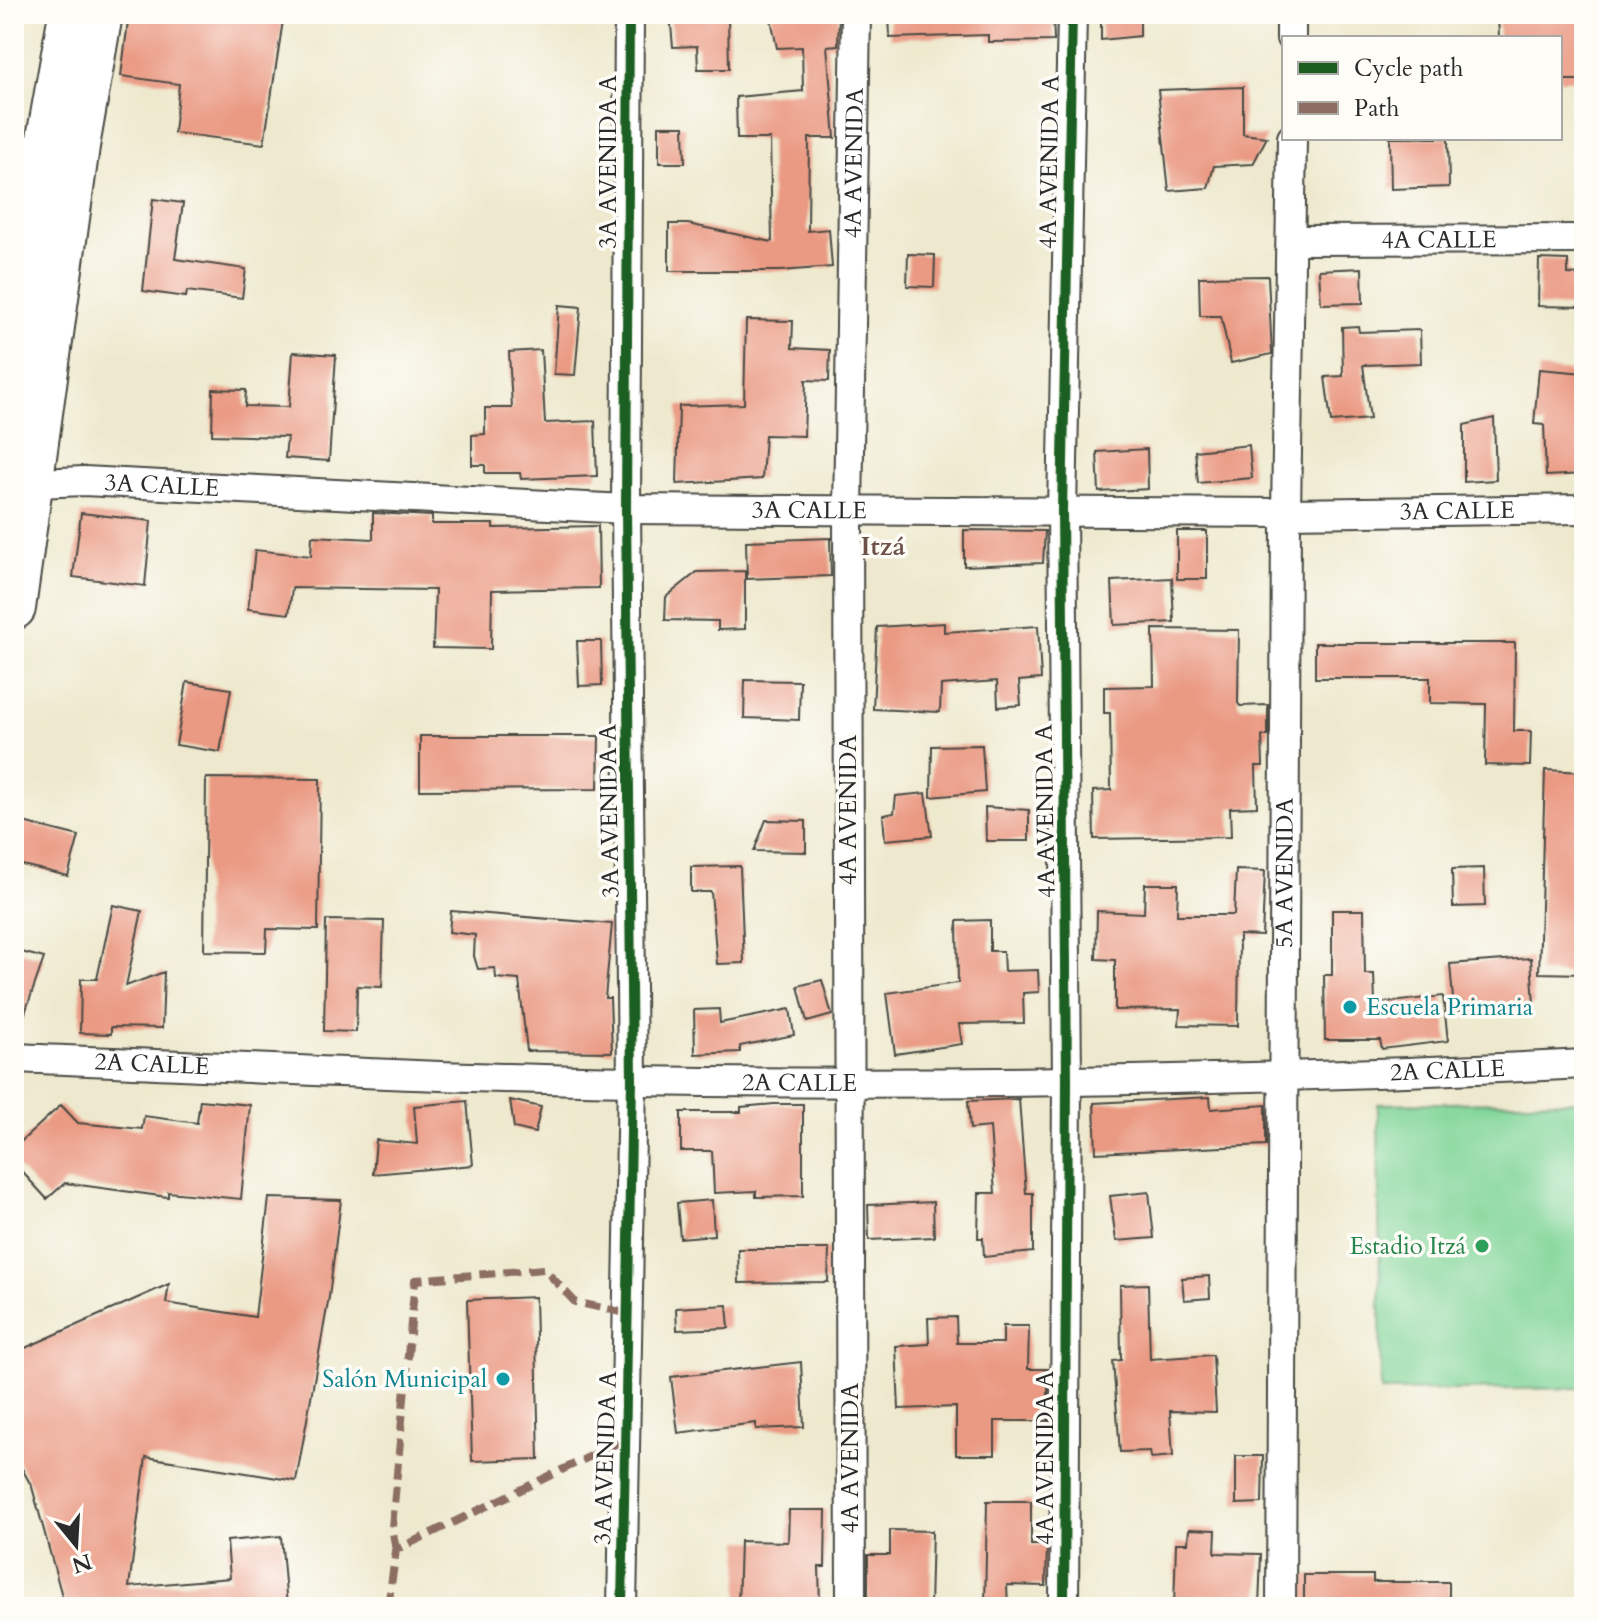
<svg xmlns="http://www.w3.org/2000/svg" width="1598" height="1621" font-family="Cardo,serif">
	<rect width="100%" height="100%" fill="#fdfcf7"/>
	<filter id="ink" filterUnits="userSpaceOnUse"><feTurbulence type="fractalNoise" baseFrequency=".0125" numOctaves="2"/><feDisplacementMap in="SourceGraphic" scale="16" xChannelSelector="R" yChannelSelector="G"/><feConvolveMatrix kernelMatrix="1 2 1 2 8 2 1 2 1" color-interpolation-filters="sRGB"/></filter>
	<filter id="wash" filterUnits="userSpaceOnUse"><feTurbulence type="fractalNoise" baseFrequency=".006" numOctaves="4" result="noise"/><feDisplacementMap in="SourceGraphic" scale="32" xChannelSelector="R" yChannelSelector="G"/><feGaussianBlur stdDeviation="1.8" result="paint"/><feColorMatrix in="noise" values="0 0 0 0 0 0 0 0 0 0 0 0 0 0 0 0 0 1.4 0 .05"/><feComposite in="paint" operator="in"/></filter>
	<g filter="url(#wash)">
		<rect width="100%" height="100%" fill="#eee9ce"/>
		<path fill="#80d598" stroke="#568062" stroke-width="2" d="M 1584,1101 L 1584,1388 L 1381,1391 L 1378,1104 Z"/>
		<g id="blocks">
			<path fill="#ea9982" d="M 129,14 L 284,14 L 264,144 L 174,133 L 179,84 L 121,76 Z
				M 670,14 L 728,14 L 729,69 L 698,69 L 697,46 L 673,47 Z
				M 770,14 L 839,14 L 838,45 L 827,46 L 835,138 L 809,138 L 808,231 L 829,229 L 832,267 L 780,271 L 669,271 L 669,224 L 688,224 L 772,242 L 770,139 L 737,139 L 736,97 L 803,91 L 802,47 L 777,48 Z
				M 889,14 L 1053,14 L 1054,41 L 988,42 L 988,35 L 890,38 Z
				M 1101,14 L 1140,14 L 1140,36 L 1101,40 Z
				M 1498,14 L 1582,14 L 1584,80 L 1560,80 L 1560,38 L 1499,38 Z
				M 1243,87 L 1243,134 L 1267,137 L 1253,164 L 1214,166 L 1208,188 L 1169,191 L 1158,90 Z
				M 659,126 L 684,126 L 685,163 L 659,163 Z
				M 1390,138 L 1448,138 L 1449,187 L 1391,189 Z
				M 153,199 L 183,203 L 175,259 L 246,269 L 242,298 L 187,291 L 186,297 L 143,291 Z
				M 908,254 L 935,255 L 934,287 L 907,286 Z
				M 1539,259 L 1568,260 L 1568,274 L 1584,275 L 1584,307 L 1538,306 Z
				M 1362,268 L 1363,303 L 1321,304 L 1319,270 Z
				M 1268,276 L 1272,354 L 1231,363 L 1221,316 L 1200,316 L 1199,277 Z
				M 559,305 L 581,307 L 575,375 L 554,374 Z
				M 746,320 L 793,321 L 792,348 L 830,350 L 829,381 L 806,380 L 804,436 L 765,435 L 762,479 L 677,484 L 679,406 L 744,404 Z
				M 1358,326 L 1359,332 L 1420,330 L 1421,363 L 1363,365 L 1370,419 L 1331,422 L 1325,377 L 1343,376 L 1342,327 Z
				M 541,350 L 545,423 L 595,421 L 597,476 L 521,479 L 520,473 L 485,473 L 485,465 L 472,465 L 472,435 L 485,434 L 485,408 L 512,408 L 509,352 Z
				M 293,352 L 336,355 L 329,461 L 285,458 L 287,437 L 212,435 L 213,389 L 246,390 L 245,406 L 289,407 Z
				M 1539,369 L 1584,373 L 1584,474 L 1546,476 L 1544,425 L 1534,424 Z
				M 1494,418 L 1496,480 L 1464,482 L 1464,425 Z
				M 1249,445 L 1252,478 L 1198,483 L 1195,451 Z
				M 1147,449 L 1148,489 L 1099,492 L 1097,452 Z
				M 81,513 L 151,521 L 145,586 L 73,577 Z
				M 373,513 L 432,516 L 432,524 L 493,524 L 493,528 L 598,526 L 599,588 L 492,590 L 491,649 L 433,648 L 435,590 L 292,588 L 289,614 L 248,609 L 255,550 L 311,556 L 312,536 L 373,539 Z
				M 964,530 L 1045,531 L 1043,563 L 964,566 Z
				M 1177,531 L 1207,531 L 1207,579 L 1177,579 Z
				M 830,538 L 831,576 L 747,579 L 746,541 Z
				M 745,571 L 745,629 L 718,630 L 718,621 L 665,620 L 666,597 L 697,572 Z
				M 1172,578 L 1174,622 L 1114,625 L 1112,581 Z
				M 944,623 L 944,632 L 1038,626 L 1041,679 L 1019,681 L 1021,705 L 998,707 L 997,681 L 941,685 L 940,712 L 873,709 L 877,627 Z
				M 1153,629 L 1239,630 L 1238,703 L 1240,706 L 1268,705 L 1268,736 L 1262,736 L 1263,766 L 1256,766 L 1257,807 L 1230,808 L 1231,837 L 1094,839 L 1093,791 L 1111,790 L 1110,713 L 1104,713 L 1104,687 L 1154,686 Z
				M 577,641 L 601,641 L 602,685 L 579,686 Z
				M 1315,643 L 1515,643 L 1514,731 L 1531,731 L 1530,766 L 1485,765 L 1486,704 L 1430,703 L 1430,678 L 1315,678 Z
				M 745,680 L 800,681 L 799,720 L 744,718 Z
				M 187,682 L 231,689 L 220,752 L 176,745 Z
				M 420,736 L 599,736 L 598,789 L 420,790 Z
				M 982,745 L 985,792 L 931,797 L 932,746 Z
				M 1545,770 L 1584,772 L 1584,974 L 1539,973 Z
				M 206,778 L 320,779 L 318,930 L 267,929 L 266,952 L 204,951 Z
				M 926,793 L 932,836 L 885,840 L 883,815 L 894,813 L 896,796 Z
				M 985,807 L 1029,810 L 1029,841 L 986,841 Z
				M 766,820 L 806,821 L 806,852 L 754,851 Z
				M 23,822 L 79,836 L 68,876 L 14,863 Z
				M 740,866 L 744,963 L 717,964 L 711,892 L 691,892 L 691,867 Z
				M 1484,868 L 1485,906 L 1453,907 L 1452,869 Z
				M 1236,870 L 1265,871 L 1262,936 L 1239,935 L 1238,1026 L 1179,1025 L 1180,1009 L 1115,1010 L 1115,960 L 1096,959 L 1097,911 L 1144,913 L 1145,884 L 1178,884 L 1177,915 L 1234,915 Z
				M 113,905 L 142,911 L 126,986 L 164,972 L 162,1028 L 111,1027 L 111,1034 L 80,1033 L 81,979 L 97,979 Z
				M 1332,910 L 1364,910 L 1365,974 L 1374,974 L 1375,1004 L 1443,996 L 1448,1041 L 1382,1049 L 1380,1040 L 1325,1040 L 1324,975 L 1332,975 Z
				M 451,911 L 612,924 L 605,998 L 610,998 L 612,1052 L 527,1051 L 519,980 L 496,978 L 495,968 L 478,969 L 474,956 L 475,935 L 449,932 Z
				M 326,920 L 384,921 L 382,987 L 357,986 L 356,1032 L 324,1031 Z
				M 990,920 L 990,951 L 1003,951 L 1004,971 L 1038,970 L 1039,992 L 1023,993 L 1024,1023 L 959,1024 L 962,1044 L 895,1054 L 887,993 L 958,983 L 957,921 Z
				M 14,950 L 44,958 L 18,1033 L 14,1033 Z
				M 1531,958 L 1534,1005 L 1454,1011 L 1450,964 Z
				M 822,980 L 832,1015 L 807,1022 L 798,986 Z
				M 719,1009 L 720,1023 L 790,1009 L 794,1035 L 740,1046 L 740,1052 L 695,1054 L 694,1010 Z
				M 1210,1097 L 1211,1109 L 1266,1105 L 1266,1145 L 1096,1153 L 1094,1103 Z
				M 1019,1099 L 1026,1193 L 1033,1193 L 1033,1252 L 984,1257 L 983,1238 L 978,1238 L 979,1193 L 995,1193 L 990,1127 L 970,1129 L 968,1101 Z
				M 200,1100 L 250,1105 L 241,1199 L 168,1192 L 168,1197 L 65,1183 L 47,1199 L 14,1163 L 14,1148 L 61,1105 L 78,1123 L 142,1129 L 144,1116 L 197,1123 Z
				M 510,1100 L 541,1107 L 535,1133 L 514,1128 Z
				M 467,1101 L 473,1165 L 373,1174 L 376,1140 L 417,1144 L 414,1106 Z
				M 774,1104 L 803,1104 L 803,1196 L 756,1197 L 756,1191 L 714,1193 L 712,1151 L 681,1151 L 681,1112 L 741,1112 L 741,1107 Z
				M 1149,1192 L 1154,1238 L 1116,1241 L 1110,1196 Z
				M 269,1198 L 341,1200 L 329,1297 L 296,1481 L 146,1457 L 129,1587 L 230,1578 L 227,1541 L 281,1536 L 287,1607 L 65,1607 L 32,1487 L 14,1454 L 14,1353 L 169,1284 L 166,1303 L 255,1317 Z
				M 712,1200 L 714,1235 L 680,1238 L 677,1203 Z
				M 933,1202 L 934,1237 L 869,1240 L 868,1205 Z
				M 738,1249 L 829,1249 L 828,1282 L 739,1283 Z
				M 1209,1276 L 1210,1298 L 1184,1300 L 1182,1278 Z
				M 1148,1284 L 1150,1359 L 1213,1355 L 1216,1412 L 1170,1411 L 1173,1456 L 1151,1458 L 1150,1451 L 1120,1452 L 1113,1361 L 1121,1360 L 1120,1285 Z
				M 535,1297 L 539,1459 L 472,1461 L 467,1300 Z
				M 727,1305 L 729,1328 L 677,1330 L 676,1308 Z
				M 956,1317 L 957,1343 L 1003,1343 L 1003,1326 L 1029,1326 L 1028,1369 L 1048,1369 L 1048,1421 L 995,1421 L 995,1455 L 956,1455 L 956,1407 L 899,1409 L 896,1346 L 929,1344 L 928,1318 Z
				M 801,1362 L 804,1427 L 756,1429 L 756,1423 L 678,1433 L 671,1377 Z
				M 1236,1456 L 1263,1456 L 1262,1503 L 1236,1504 Z
				M 987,1501 L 1031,1501 L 1031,1545 L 1047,1545 L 1046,1586 L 1007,1585 L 1008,1607 L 985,1607 Z
				M 789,1510 L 826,1510 L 825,1567 L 819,1567 L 820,1607 L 738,1607 L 740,1541 L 788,1542 Z
				M 1189,1529 L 1216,1530 L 1215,1553 L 1261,1554 L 1259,1607 L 1174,1607 L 1176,1543 L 1188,1543 Z
				M 890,1530 L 932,1531 L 930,1607 L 868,1607 L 868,1555 L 890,1555 Z
				M 1304,1575 L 1373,1575 L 1373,1582 L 1449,1582 L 1449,1607 L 1304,1607 Z"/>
		</g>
	</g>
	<g filter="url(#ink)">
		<use href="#blocks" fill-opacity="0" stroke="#484843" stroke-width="2"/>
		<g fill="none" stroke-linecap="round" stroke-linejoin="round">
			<defs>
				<g id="minor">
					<path d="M 1291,14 L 1291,38"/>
					<path id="s1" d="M 1293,240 L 1584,239"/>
					<path id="s2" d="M 14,484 L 84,481 L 626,509 L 1286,513 L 1584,509"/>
					<path id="s3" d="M 14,1058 C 222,1066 429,1078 637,1081 C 953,1086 1269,1080 1584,1064"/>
					<path d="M 622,1607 L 632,1081 L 626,509 L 629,14"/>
					<path id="s4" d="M 851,1607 L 848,512 L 856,14"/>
					<path d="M 1064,1607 L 1067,1080 L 1062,511 L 1072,14"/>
					<path id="s5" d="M 1281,1607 L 1286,513 L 1292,138"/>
				</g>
				<path id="primary" d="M 14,393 L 47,144 L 70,14
					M 14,608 L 78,146 L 101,14"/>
			</defs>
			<use href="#minor" stroke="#484843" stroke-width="32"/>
			<use href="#primary" stroke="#484843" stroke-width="46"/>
			<use href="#minor" stroke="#fff" stroke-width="28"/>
			<use href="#primary" stroke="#fff" stroke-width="42"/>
			<path stroke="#8d6e63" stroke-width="8" stroke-dasharray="16 8" stroke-linecap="butt" d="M 396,1550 L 392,1527 L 415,1280 L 544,1269 L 575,1302 L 630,1314
				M 388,1607 L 396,1550 L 624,1440"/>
			<defs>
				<path id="cycleway" d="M 622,1607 L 632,1081 L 626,509 L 629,14
					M 1064,1607 L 1067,1080 L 1062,511 L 1072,14"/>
			</defs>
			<use href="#cycleway" stroke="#fdfcf7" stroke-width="15"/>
			<use href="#cycleway" stroke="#1b5e20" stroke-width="10"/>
		</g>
	</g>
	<g fill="#0f9aa8" stroke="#fdfcf7" stroke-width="3">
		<circle cx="1350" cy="1007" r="8"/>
		<circle cx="503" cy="1379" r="8"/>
	</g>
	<circle fill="#2e9e5b" stroke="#fdfcf7" stroke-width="3" cx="1482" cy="1246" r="8"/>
	<g text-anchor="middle" stroke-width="7" stroke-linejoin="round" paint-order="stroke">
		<g font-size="24" fill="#2b2b2b" stroke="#fdfcf7">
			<text transform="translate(608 162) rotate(-90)" y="8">3A AVENIDA A</text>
			<text transform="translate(1049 162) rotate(-89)" y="8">4A AVENIDA A</text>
			<text dy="8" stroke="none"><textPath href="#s4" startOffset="1444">4A AVENIDA</textPath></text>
			<text dy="8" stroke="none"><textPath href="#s1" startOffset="146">4A CALLE</textPath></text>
			<text dy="8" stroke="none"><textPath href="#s2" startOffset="148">3A CALLE</textPath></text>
			<text dy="8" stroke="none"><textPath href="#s2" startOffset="1444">3A CALLE</textPath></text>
			<text dy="8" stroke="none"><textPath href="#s2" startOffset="796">3A CALLE</textPath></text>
			<text transform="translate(848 810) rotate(-90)" y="8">4A AVENIDA</text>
			<text transform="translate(609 811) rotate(-91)" y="8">3A AVENIDA A</text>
			<text transform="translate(1045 811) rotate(-91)" y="8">4A AVENIDA A</text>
			<text dy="8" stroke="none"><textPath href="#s5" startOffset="734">5A AVENIDA</textPath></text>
			<text dy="8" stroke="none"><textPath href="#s3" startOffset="138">2A CALLE</textPath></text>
			<text dy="8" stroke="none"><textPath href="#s3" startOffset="1434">2A CALLE</textPath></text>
			<text dy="8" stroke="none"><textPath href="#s3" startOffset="786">2A CALLE</textPath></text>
			<text transform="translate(605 1458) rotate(-88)" y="8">3A AVENIDA A</text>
			<text transform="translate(850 1458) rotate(-90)" y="8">4A AVENIDA</text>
			<text transform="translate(1045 1458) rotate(-90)" y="8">4A AVENIDA A</text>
		</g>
		<g font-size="24" fill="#0d838f" stroke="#fdfcf7" text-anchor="start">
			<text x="1366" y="1015">Escuela Primaria</text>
			<text x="487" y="1387" text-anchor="end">Salón Municipal</text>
		</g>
		<g font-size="24" fill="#27864d" stroke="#fdfcf7" text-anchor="end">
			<text x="1466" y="1254">Estadio Itzá</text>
		</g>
		<g font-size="26" font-weight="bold" fill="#6e5249" stroke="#fdfcf7">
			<text x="883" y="555">Itzá</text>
		</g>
	</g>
	<rect width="1598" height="1621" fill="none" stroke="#fdfcf7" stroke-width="48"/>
	<rect x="1282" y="36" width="280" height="104" fill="#fdfcf7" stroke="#a9a8a5" stroke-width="2"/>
	<rect x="1298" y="62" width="40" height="12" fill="#1b5e20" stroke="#a9a8a5" stroke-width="2"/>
	<text x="1354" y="76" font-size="24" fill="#2b2b2b">Cycle path</text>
	<rect x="1298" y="102" width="40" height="12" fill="#8d6e63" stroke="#a9a8a5" stroke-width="2"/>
	<text x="1354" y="116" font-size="24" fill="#2b2b2b">Path</text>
	<g transform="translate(76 1545) rotate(162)" stroke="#fdfcf7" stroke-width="6" paint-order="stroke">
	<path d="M0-6L14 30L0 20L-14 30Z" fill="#2b2b2b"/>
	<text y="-12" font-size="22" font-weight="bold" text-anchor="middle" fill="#2b2b2b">N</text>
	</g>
</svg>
